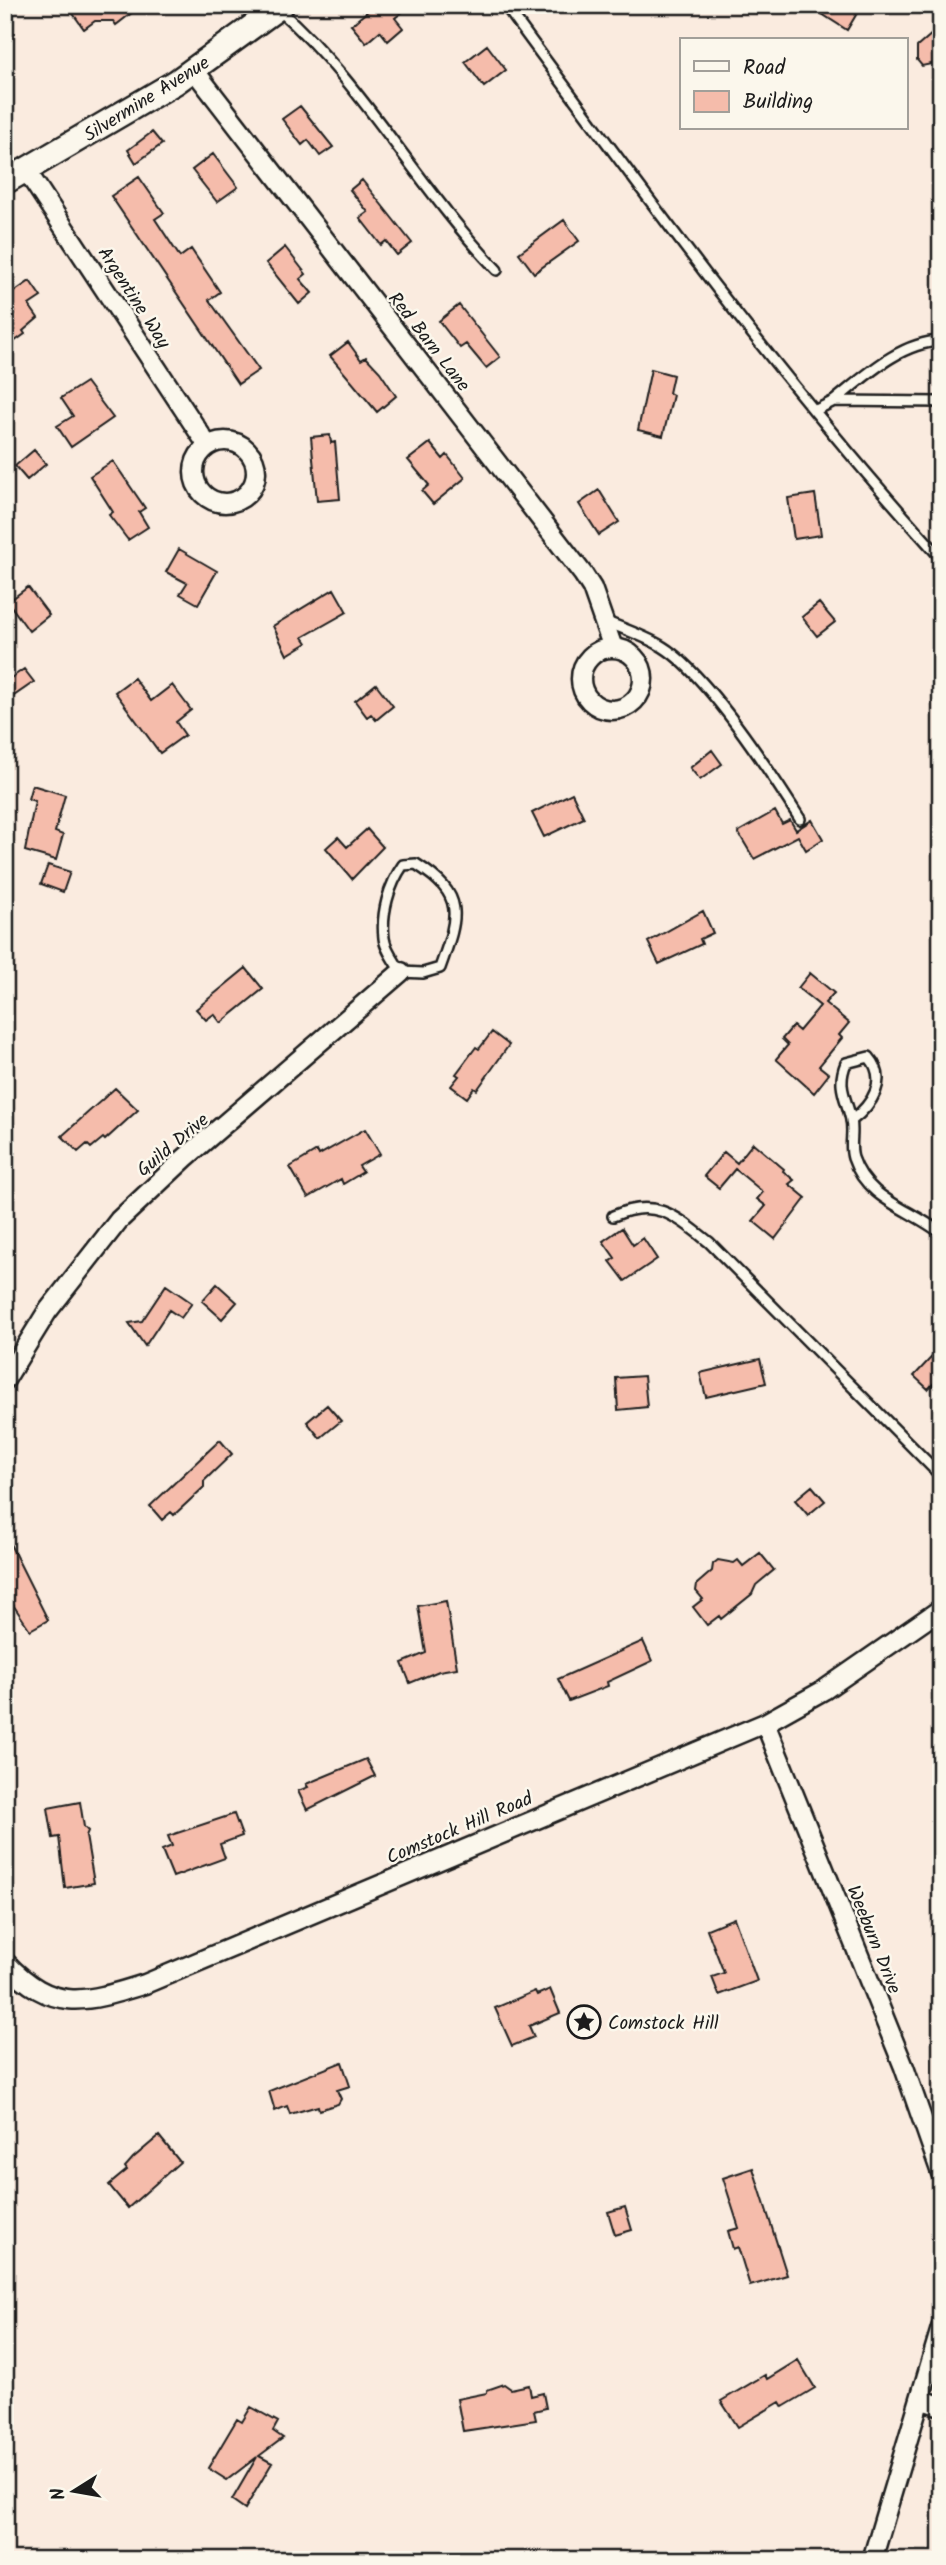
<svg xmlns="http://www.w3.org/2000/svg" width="946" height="2565" font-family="Kalam,sans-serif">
	<rect width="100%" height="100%" fill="#faebdf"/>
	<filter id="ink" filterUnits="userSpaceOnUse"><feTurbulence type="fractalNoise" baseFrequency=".0143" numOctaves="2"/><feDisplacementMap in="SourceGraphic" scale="14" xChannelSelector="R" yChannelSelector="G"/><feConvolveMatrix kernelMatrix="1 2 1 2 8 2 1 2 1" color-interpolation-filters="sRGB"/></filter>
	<g filter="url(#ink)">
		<path fill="#f5bcab" stroke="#1c1c1c" stroke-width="2" d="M 67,5 L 142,5 L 116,25 L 113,21 L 95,21 L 84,29 Z
			M 375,5 L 411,5 L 395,18 L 403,28 L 388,41 L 380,31 L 366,43 L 351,25 Z
			M 808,5 L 862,5 L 847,30 Z
			M 941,26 L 941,62 L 922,66 L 917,60 L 917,47 Z
			M 487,45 L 506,70 L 484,87 L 465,62 Z
			M 300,106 L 333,147 L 320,156 L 308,140 L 302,145 L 282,119 Z
			M 152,132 L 162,144 L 136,163 L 128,150 Z
			M 213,154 L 238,187 L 217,202 L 192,170 Z
			M 139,177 L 164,213 L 155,219 L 180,257 L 191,249 L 220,292 L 209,300 L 259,370 L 238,384 L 111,196 Z
			M 362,180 L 412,243 L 397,255 L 386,241 L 381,245 L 360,218 L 368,212 L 350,190 Z
			M 564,220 L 579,241 L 534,273 L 519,253 Z
			M 285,247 L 306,274 L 300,279 L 312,293 L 299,304 L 266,263 Z
			M 30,281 L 41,297 L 29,305 L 38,318 L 23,331 L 25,334 L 5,348 L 5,320 L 14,314 L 5,298 Z
			M 459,305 L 500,357 L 486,368 L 466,344 L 460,348 L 439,321 Z
			M 348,342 L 361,360 L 366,357 L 380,372 L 396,396 L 377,412 L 330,356 Z
			M 651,369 L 673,375 L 669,393 L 673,395 L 663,436 L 638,430 Z
			M 86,382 L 113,418 L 71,447 L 57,426 L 73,416 L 61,398 Z
			M 330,435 L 331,443 L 335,442 L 340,499 L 317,501 L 311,437 Z
			M 430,443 L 443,459 L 447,455 L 465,478 L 433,504 L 422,491 L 429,485 L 408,460 Z
			M 34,450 L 46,464 L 27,480 L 15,466 Z
			M 113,461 L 145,508 L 139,512 L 148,527 L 128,540 L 109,515 L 113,512 L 90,476 Z
			M 599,490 L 619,522 L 599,535 L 579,504 Z
			M 815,494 L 821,535 L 794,539 L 788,498 Z
			M 179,549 L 217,571 L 198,604 L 180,594 L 187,583 L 166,572 Z
			M 28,587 L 49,615 L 29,631 L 8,602 Z
			M 334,589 L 347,612 L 303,637 L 307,643 L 287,655 L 273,626 Z
			M 819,603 L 835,622 L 817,636 L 802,617 Z
			M 24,669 L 34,682 L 5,702 L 5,682 Z
			M 134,678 L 151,701 L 172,685 L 191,710 L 176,722 L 185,735 L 160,753 L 115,692 Z
			M 376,684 L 393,706 L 376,720 L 371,714 L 367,717 L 355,701 Z
			M 712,750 L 722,764 L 700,780 L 690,768 Z
			M 32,785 L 65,795 L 55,832 L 63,835 L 56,860 L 25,851 L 35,801 L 28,799 Z
			M 572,793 L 584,818 L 544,837 L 532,813 Z
			M 775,811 L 782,824 L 790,820 L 796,830 L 812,820 L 823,839 L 806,850 L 798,836 L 754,859 L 738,832 Z
			M 367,829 L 383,847 L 352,879 L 326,848 L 338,837 L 347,847 Z
			M 48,865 L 70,872 L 63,892 L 41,884 Z
			M 703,911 L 713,933 L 700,939 L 702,944 L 659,964 L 648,942 Z
			M 246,968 L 263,989 L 221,1023 L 214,1014 L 206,1020 L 196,1009 Z
			M 810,973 L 834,993 L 825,1003 L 849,1023 L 839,1035 L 842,1038 L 819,1066 L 829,1074 L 814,1093 L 776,1059 L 788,1045 L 782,1039 L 793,1026 L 799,1031 L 820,1006 L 798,988 Z
			M 492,1032 L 509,1045 L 477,1090 L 474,1088 L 467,1098 L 451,1086 L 459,1076 L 456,1074 L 476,1047 L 479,1049 Z
			M 115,1088 L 138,1110 L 105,1140 L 103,1138 L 91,1148 L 87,1144 L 78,1152 L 62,1136 Z
			M 365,1129 L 380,1154 L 359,1166 L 363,1172 L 343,1184 L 341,1179 L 308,1198 L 290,1167 L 317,1151 L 319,1155 Z
			M 753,1143 L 784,1169 L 783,1171 L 794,1180 L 789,1184 L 806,1198 L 775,1239 L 753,1221 L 766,1206 L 757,1199 L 763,1192 L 735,1169 L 719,1188 L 704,1176 L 724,1152 L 737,1163 Z
			M 622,1228 L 633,1245 L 643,1238 L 657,1259 L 625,1281 L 610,1261 L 615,1258 L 603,1241 Z
			M 217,1284 L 237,1302 L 222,1319 L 202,1301 Z
			M 166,1285 L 192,1303 L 181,1318 L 169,1310 L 145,1346 L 129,1323 L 142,1321 Z
			M 941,1347 L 941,1376 L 928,1389 L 914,1376 Z
			M 760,1359 L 766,1383 L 706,1397 L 700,1373 Z
			M 644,1376 L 647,1407 L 618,1410 L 616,1378 Z
			M 327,1405 L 341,1421 L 320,1438 L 307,1422 Z
			M 220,1440 L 232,1454 L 204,1481 L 204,1487 L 174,1515 L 171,1512 L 162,1520 L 150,1506 Z
			M 812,1486 L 825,1501 L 808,1515 L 795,1500 Z
			M 5,1534 L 48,1620 L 30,1630 L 5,1593 Z
			M 760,1553 L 774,1570 L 756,1585 L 752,1594 L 721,1619 L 719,1616 L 707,1625 L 693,1607 L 703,1599 L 696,1591 L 697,1584 L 712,1571 L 713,1564 L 718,1560 L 734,1563 L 738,1560 L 743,1566 Z
			M 446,1601 L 457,1668 L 439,1671 L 410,1683 L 402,1663 L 426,1653 L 418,1606 Z
			M 643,1641 L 652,1661 L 607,1682 L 608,1686 L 569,1701 L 558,1679 Z
			M 366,1759 L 375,1776 L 307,1810 L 298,1791 L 308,1787 L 306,1784 Z
			M 80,1802 L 84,1827 L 88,1831 L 86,1836 L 94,1883 L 65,1888 L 59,1837 L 53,1838 L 48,1808 Z
			M 234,1814 L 242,1836 L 220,1844 L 225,1858 L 173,1877 L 162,1850 L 172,1846 L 168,1836 Z
			M 734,1918 L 757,1981 L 719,1995 L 712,1977 L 724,1973 L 707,1929 Z
			M 550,1989 L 560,2013 L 529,2026 L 534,2037 L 512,2046 L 495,2008 L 535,1991 L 537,1995 Z
			M 342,2062 L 350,2086 L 337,2090 L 341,2099 L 338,2104 L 319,2110 L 318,2106 L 290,2114 L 287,2106 L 275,2111 L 269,2091 Z
			M 159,2136 L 180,2162 L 128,2208 L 109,2185 L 127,2170 L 125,2167 L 133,2158 Z
			M 753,2168 L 787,2275 L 750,2286 L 738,2247 L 733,2249 L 728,2231 L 739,2228 L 723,2178 Z
			M 625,2207 L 632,2230 L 615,2235 L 608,2212 Z
			M 798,2360 L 815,2388 L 783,2407 L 780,2402 L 738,2427 L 721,2401 L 765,2375 L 767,2379 Z
			M 504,2384 L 511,2389 L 529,2385 L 531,2396 L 543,2393 L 546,2408 L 534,2411 L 536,2420 L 463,2431 L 457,2399 L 487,2393 L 487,2390 Z
			M 251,2407 L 278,2422 L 273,2431 L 283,2438 L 259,2456 L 272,2463 L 245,2509 L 232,2500 L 257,2457 L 227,2480 L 208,2468 L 237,2419 L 242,2422 Z"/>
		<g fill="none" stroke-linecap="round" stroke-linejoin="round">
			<defs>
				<path id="service" d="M 505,5 C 644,194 783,384 941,558
					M 278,9 C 364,84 418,188 497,270
					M 834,401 C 864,377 900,342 941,341
					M 816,410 L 834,401 L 941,402
					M 604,621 C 624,629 645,636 663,647 C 708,675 771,773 800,819
					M 416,864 C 467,896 458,917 440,968 L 423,973 L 401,972 C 396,963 385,949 384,938 C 381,913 389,885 403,865 Z
					M 851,1121 C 872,1105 889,1080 869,1057 L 846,1063 C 836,1087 847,1099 851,1120 C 854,1132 849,1146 853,1158 C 867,1200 909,1208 941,1233
					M 613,1216 C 655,1197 676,1216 709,1242 L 941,1476"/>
				<path id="minor" d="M 194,70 L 583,574 L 592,588 L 613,648
					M 26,170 L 208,446
					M194 472a31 31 0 1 1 62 0a31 31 0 1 1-62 0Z
					M581 679a31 31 0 1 1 62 0a31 31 0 1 1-62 0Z
					M 5,1380 L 47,1312 L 119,1220 L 185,1158 L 401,972
					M 765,1723 L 904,2067 L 941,2173
					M 5,1962 C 53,2013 84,2003 145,1984 L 765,1723 L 824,1690 L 941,1609
					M 922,2400 L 941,2406
					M 872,2560 L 941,2328"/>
				<path id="tertiary" d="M 5,182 L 176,82 L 282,5"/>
			</defs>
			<use href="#service" stroke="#1c1c1c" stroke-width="14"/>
			<use href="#minor" stroke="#1c1c1c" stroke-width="23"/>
			<use href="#tertiary" stroke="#1c1c1c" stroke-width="28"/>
			<use href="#service" stroke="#fbf7ec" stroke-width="9"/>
			<use href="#minor" stroke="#fbf7ec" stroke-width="18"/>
			<use href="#tertiary" stroke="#fbf7ec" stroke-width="23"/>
		</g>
	</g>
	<defs>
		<symbol id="sight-ring" viewBox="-11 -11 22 22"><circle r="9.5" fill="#fbf7ec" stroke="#1c1c1c" stroke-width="1.5"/><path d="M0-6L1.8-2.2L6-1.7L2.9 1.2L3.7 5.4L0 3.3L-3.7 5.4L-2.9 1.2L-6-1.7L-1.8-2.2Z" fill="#1c1c1c"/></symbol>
	</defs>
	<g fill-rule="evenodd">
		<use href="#sight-ring" x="565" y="2003" width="38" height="38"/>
	</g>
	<g text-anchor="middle" stroke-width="5" stroke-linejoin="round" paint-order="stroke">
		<g font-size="19" fill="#1c1c1c" stroke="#fbf7ec">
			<text transform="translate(146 98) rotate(-32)" y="7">Silvermine Avenue</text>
			<text transform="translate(135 297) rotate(57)" y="7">Argentine Way</text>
			<text transform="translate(430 341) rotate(52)" y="7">Red Barn Lane</text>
			<text transform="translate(172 1144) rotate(-40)" y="7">Guild Drive</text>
			<text transform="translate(459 1827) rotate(-23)" y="7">Comstock Hill Road</text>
			<text transform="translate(875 1939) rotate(68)" y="7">Weeburn Drive</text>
		</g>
		<g font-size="19" fill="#1c1c1c" stroke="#fbf7ec" text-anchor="start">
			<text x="608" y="2029">Comstock Hill</text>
		</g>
	</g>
	<rect width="946" height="2565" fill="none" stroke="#fbf7ec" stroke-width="28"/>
	<rect x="14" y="14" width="918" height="2537" fill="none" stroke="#1c1c1c" stroke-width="2.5" filter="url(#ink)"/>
	<rect x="680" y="38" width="228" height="91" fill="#fbf7ec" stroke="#a29f99" stroke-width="2"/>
	<rect x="694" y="61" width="35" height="10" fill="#fbf7ec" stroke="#a29f99" stroke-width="2"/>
	<text x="743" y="74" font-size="21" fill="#1c1c1c">Road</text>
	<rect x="694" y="91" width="35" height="21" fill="#f5bcab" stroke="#a29f99" stroke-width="2"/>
	<text x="743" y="108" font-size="21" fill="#1c1c1c">Building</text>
	<g transform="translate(74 2491) rotate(259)" stroke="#fbf7ec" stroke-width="5" paint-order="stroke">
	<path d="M0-5L12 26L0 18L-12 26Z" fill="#1c1c1c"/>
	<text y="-10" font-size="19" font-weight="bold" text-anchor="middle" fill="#1c1c1c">N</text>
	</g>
</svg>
